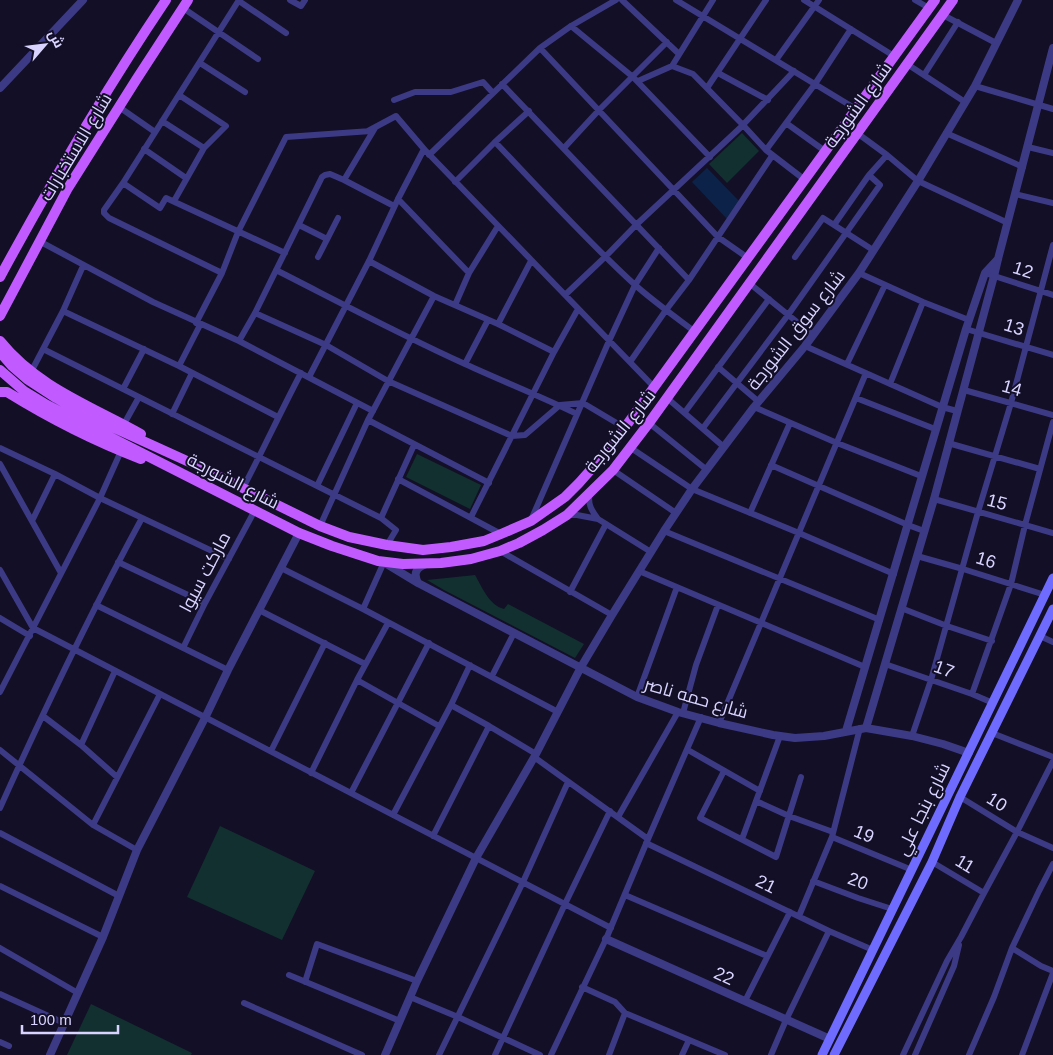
<svg xmlns="http://www.w3.org/2000/svg" width="1053" height="1055" font-family="Helvetica,Cairo,sans-serif">
	<rect width="100%" height="100%" fill="#130f26"/>
	<path fill="#12302f" d="M 742,133 L 759,151 L 727,183 L 709,164 Z
		M 417,454 L 481,485 L 470,509 L 406,477 Z
		M 475,575 C 482,587 489,605 504,609 L 508,604 L 584,644 L 575,658 L 444,590 L 427,580 Z
		M 220,826 L 315,871 L 282,940 L 187,897 Z
		M 91,1004 L 192,1053 L 191,1055 L 67,1055 Z"/>
	<path fill="#0c2248" d="M 707,168 L 739,201 L 727,219 L 692,182 Z"/>
	<g fill="none" stroke-linecap="round" stroke-linejoin="round">
		<path stroke="#3d3a85" stroke-width="6" d="M 290,0 L 301,6 L 305,0
			M 622,0 L 679,54
			M 676,0 L 856,109
			M 804,0 L 894,56
			M 915,0 L 929,8
			M 239,1 L 286,33
			M 183,8 L 258,59
			M 943,15 L 996,43
			M 571,26 L 633,77 L 710,157
			M 540,48 L 718,237 L 748,258
			M 776,60 L 819,0
			M 200,63 L 245,92
			M 907,64 L 965,102
			M 672,66 L 693,74 L 743,125 L 766,150 L 805,180
			M 718,73 L 768,100
			M 924,75 L 958,22
			M 638,81 L 672,66 L 713,0
			M 502,84 L 689,280
			M 975,86 L 1053,109
			M 707,88 L 766,0
			M 394,100 L 415,92 L 451,92 L 483,82 L 493,93
			M 119,107 L 155,132
			M 162,121 L 204,148
			M 786,123 L 825,151
			M 368,131 L 396,116 L 424,149 L 654,387
			M 857,133 L 887,155 L 918,181 L 1008,223
			M 946,133 L 1023,167
			M 495,142 C 541,190 585,239 634,284 C 653,301 674,316 694,331
			M 1028,147 L 1053,153
			M 564,148 L 599,110 L 667,42
			M 144,149 L 186,178
			M 766,150 L 815,84 L 851,29
			M 429,155 L 540,48 L 571,26 L 616,0
			M 344,180 L 375,128
			M 455,182 L 495,142 L 529,111
			M 123,183 L 160,208 L 166,198 L 285,253
			M 1015,194 L 1053,203
			M 398,199 L 469,273
			M 174,201 L 204,148 L 226,126 L 179,95
			M 299,225 L 327,239
			M 834,225 L 873,250
			M 39,241 L 153,302 L 239,341 L 373,411
			M 318,257 L 338,218
			M 795,257 L 823,218 L 834,225 L 869,175 L 887,155
			M 369,261 L 434,296 L 498,324 L 554,352
			M 276,270 C 339,302 401,335 465,364 C 502,381 540,396 577,414
			M 222,273 L 109,218 L 104,213 L 104,210 L 123,183 L 239,0
			M 859,273 L 923,302 L 969,320
			M 985,273 L 1053,295
			M 749,283 L 813,335
			M 565,295 L 606,256 L 637,224 L 740,128 L 794,71
			M 455,305 L 469,273 L 498,226
			M 63,311 L 179,366 L 278,417
			M 255,313 L 326,345 L 388,381 L 512,436 L 525,435 L 560,405 L 583,403 L 625,428
			M 196,323 L 222,273 L 238,232 L 286,137 L 371,131
			M 498,324 L 531,261
			M 966,329 L 1053,355
			M 239,341 L 255,313 L 322,177 L 325,175 L 330,174 L 344,180 L 394,206
			M 805,346 L 942,407 L 957,411
			M 43,349 L 381,518 L 396,530 L 387,545
			M 630,362 L 666,310 L 689,280 L 772,156
			M 465,364 L 488,320
			M 847,364 L 885,285
			M 179,366 L 200,325
			M 718,367 L 759,402
			M 31,372 L 63,311 L 83,266
			M 309,377 L 369,261 L 398,199 L 424,149
			M 890,384 L 923,302
			M 123,389 L 144,349
			M 964,390 L 1053,415
			M 667,398 L 724,447
			M 856,398 L 935,429
			M 754,407 L 837,443 L 921,476
			M 685,412 L 769,299
			M 172,414 L 192,373
			M 368,420 L 489,483
			M 649,423 L 707,470
			M 124,424 L 139,397
			M 703,428 L 788,315 L 880,185 L 869,175
			M 948,443 L 1040,469
			M 0,448 L 55,474 L 100,498 L 229,559
			M 631,448 L 692,489 L 799,533 L 894,574
			M 0,464 L 61,573
			M 771,465 L 908,525 L 924,531
			M 613,470 L 676,513
			M 398,479 L 501,534
			M 317,486 L 357,403
			M 243,488 C 263,450 281,411 301,373
			M 590,493 C 587,504 592,511 598,519
			M 934,499 L 1053,533
			M 750,513 L 790,423
			M 567,515 L 577,515 L 598,519 L 651,552
			M 471,517 L 554,352 L 578,309
			M 381,518 L 414,445
			M 531,520 L 609,341 L 635,285 L 659,248
			M 32,521 L 55,474
			M 320,526 L 368,420 L 434,296
			M 664,531 L 880,620
			M 500,551 L 612,615
			M 917,556 L 963,569 L 1045,595
			M 118,562 L 205,603
			M 281,568 L 363,609 L 558,712
			M 0,570 L 33,628 L 611,928
			M 639,571 L 865,667
			M 570,592 L 606,524
			M 96,605 L 228,670
			M 901,608 L 947,626 L 992,641
			M 363,609 L 384,562
			M 259,610 L 365,664
			M 0,618 L 30,636
			M 1040,636 L 1053,642
			M 183,648 L 205,603 L 255,510
			M 885,664 L 972,694 L 993,703
			M 492,676 L 514,633
			M 357,680 L 439,726
			M 0,692 L 100,498 L 121,451
			M 972,694 L 1011,584 L 1025,525 L 1053,422
			M 637,697 L 677,587
			M 451,705 L 489,726 L 536,754
			M 683,713 L 696,665 L 718,605
			M 43,716 L 81,745 L 117,777
			M 719,723 L 866,373
			M 992,733 L 1053,757
			M 912,736 L 931,680 L 978,512 L 1011,403 L 1053,245
			M 81,745 L 115,671
			M 0,750 L 93,825 L 137,850
			M 688,750 L 760,791
			M 271,751 L 325,643
			M 534,757 L 648,839
			M 724,771 L 700,818 L 776,857 L 801,777
			M 311,773 L 357,680 L 388,623
			M 351,793 L 429,643
			M 960,797 L 1017,832 L 1053,848
			M 756,801 L 789,816 L 833,832
			M 0,808 C 44,710 91,612 142,518
			M 393,815 L 451,705 L 470,665
			M 618,817 L 678,712
			M 93,825 L 160,694
			M 0,833 L 119,896
			M 433,836 L 489,726
			M 832,837 L 912,870
			M 742,839 L 780,736
			M 646,843 L 829,931 L 873,950
			M 932,862 L 984,893
			M 813,881 L 858,898 L 892,909
			M 0,886 L 103,937
			M 625,895 L 767,956
			M 799,916 L 832,837 L 860,728
			M 0,948 L 78,993
			M 1012,948 L 1041,966 L 1053,971
			M 289,975 L 400,1021
			M 305,982 L 317,944 L 417,981
			M 582,987 L 615,1002 L 625,1013 L 725,1055
			M 0,994 L 64,1023
			M 410,997 L 458,1017 L 540,1055
			M 745,1001 L 790,912
			M 244,1003 L 362,1055
			M 0,1042 L 9,1046
			M 439,1055 L 523,882 L 568,782
			M 495,1055 L 565,904 L 610,811
			M 551,1055 L 606,939 L 648,839 L 701,717
			M 609,1055 L 625,1013
			M 682,1055 L 689,1040
			M 771,1055 L 786,1020 L 829,931
			M 903,1055 L 947,961 L 961,937 L 984,893 L 1017,832 L 1053,761
			M 915,1055 L 954,966 L 959,945
			M 969,1055 L 994,997 L 1012,948 L 1039,891 L 1053,864
			M 1022,1055 L 1053,973"/>
		<path stroke="#3d3a85" stroke-width="8" d="M 0,88 L 83,0
			M 385,563 L 418,583 L 637,697 L 678,712 L 719,723 L 773,735 L 795,738 L 824,736 L 866,728 L 912,736 L 943,744 L 969,753
			M 418,583 C 413,573 416,568 426,564
			M 866,728 L 934,499 L 994,276 L 998,259 L 1053,48
			M 846,731 L 966,329 L 985,273 L 998,259
			M 606,939 L 830,1039
			M 50,1055 L 103,937 L 137,850 L 205,718 L 228,670 L 299,533
			M 385,1055 L 417,981 L 476,858 L 536,754 L 581,667 L 612,615 L 664,531 L 692,489 L 754,407 L 805,346 L 859,273 L 918,181 L 975,86 L 1018,0"/>
		<path stroke="#6f6bff" stroke-width="9" d="M 822,1055 L 1053,578
			M 834,1055 L 932,862 L 960,797 L 1053,609"/>
		<path stroke="#c25bff" stroke-width="10" d="M 0,277 C 51,183 106,89 166,0
			M 0,316 L 68,188 L 136,80 L 188,0
			M 0,341 C 37,387 91,406 141,434
			M 0,352 L 12,366 L 27,379 L 56,398 L 88,416 L 198,466 L 320,526 L 349,537 L 387,545 L 423,550 L 451,547 L 484,541 L 501,534 L 531,521 L 565,497 L 579,483 L 610,448 L 935,0
			M 0,370 L 24,391 L 47,405 L 299,533 L 332,546 L 378,561 L 403,564 L 441,563 L 471,559 L 500,551 L 519,543 L 543,530 L 567,515 L 613,470 L 649,423 L 953,0
			M 0,392 L 7,392 C 49,418 94,441 141,459"/>
	</g>
	<g text-anchor="middle" stroke-width="4" stroke-linejoin="round" paint-order="stroke">
		<g font-size="18" fill="#d9d4ff" stroke="#130f26">
			<text transform="translate(858 105) rotate(-54)" y="6">شارع الشورجة</text>
			<text transform="translate(76 147) rotate(-59)" y="6">شارع الاستخبارات</text>
			<text transform="translate(1023 270) rotate(18)" y="6">12</text>
			<text transform="translate(1014 327) rotate(17)" y="6">13</text>
			<text transform="translate(796 330) rotate(-52)" y="6">شارع سوق الشورجة</text>
			<text transform="translate(1012 388) rotate(16)" y="6">14</text>
			<text transform="translate(620 431) rotate(-51)" y="6">شارع الشورجة</text>
			<text transform="translate(233 481) rotate(27)" y="6">شارع الشورجة</text>
			<text transform="translate(997 502) rotate(15)" y="6">15</text>
			<text transform="translate(986 560) rotate(17)" y="6">16</text>
			<text transform="translate(205 572) rotate(-62)" y="6">مارکت سیوا</text>
			<text transform="translate(944 669) rotate(20)" y="6">17</text>
			<text transform="translate(696 698) rotate(16)" y="6">شارع حمه ناصر</text>
			<text transform="translate(997 802) rotate(32)" y="6">10</text>
			<text transform="translate(923 809) rotate(-64)" y="6">شارع بنجا علي</text>
			<text transform="translate(864 834) rotate(22)" y="6">19</text>
			<text transform="translate(965 864) rotate(31)" y="6">11</text>
			<text transform="translate(858 881) rotate(20)" y="6">20</text>
			<text transform="translate(766 884) rotate(26)" y="6">21</text>
			<text transform="translate(724 976) rotate(24)" y="6">22</text>
		</g>
	</g>
	<g transform="translate(45 45) rotate(62)" stroke="#130f26" stroke-width="4" paint-order="stroke">
	<path d="M0-4L9 19L0 12L-9 19Z" fill="#d9d4ff"/>
	<text y="-8" font-size="14" font-weight="bold" text-anchor="middle" fill="#d9d4ff">ش</text>
	</g>
	<path d="M22 1025v8h96v-8" fill="none" stroke="#d9d4ff" stroke-width="2.5"/>
	<text x="30" y="1025" font-size="15" fill="#d9d4ff" stroke="#130f26" stroke-width="4" paint-order="stroke">100 m</text>
</svg>
